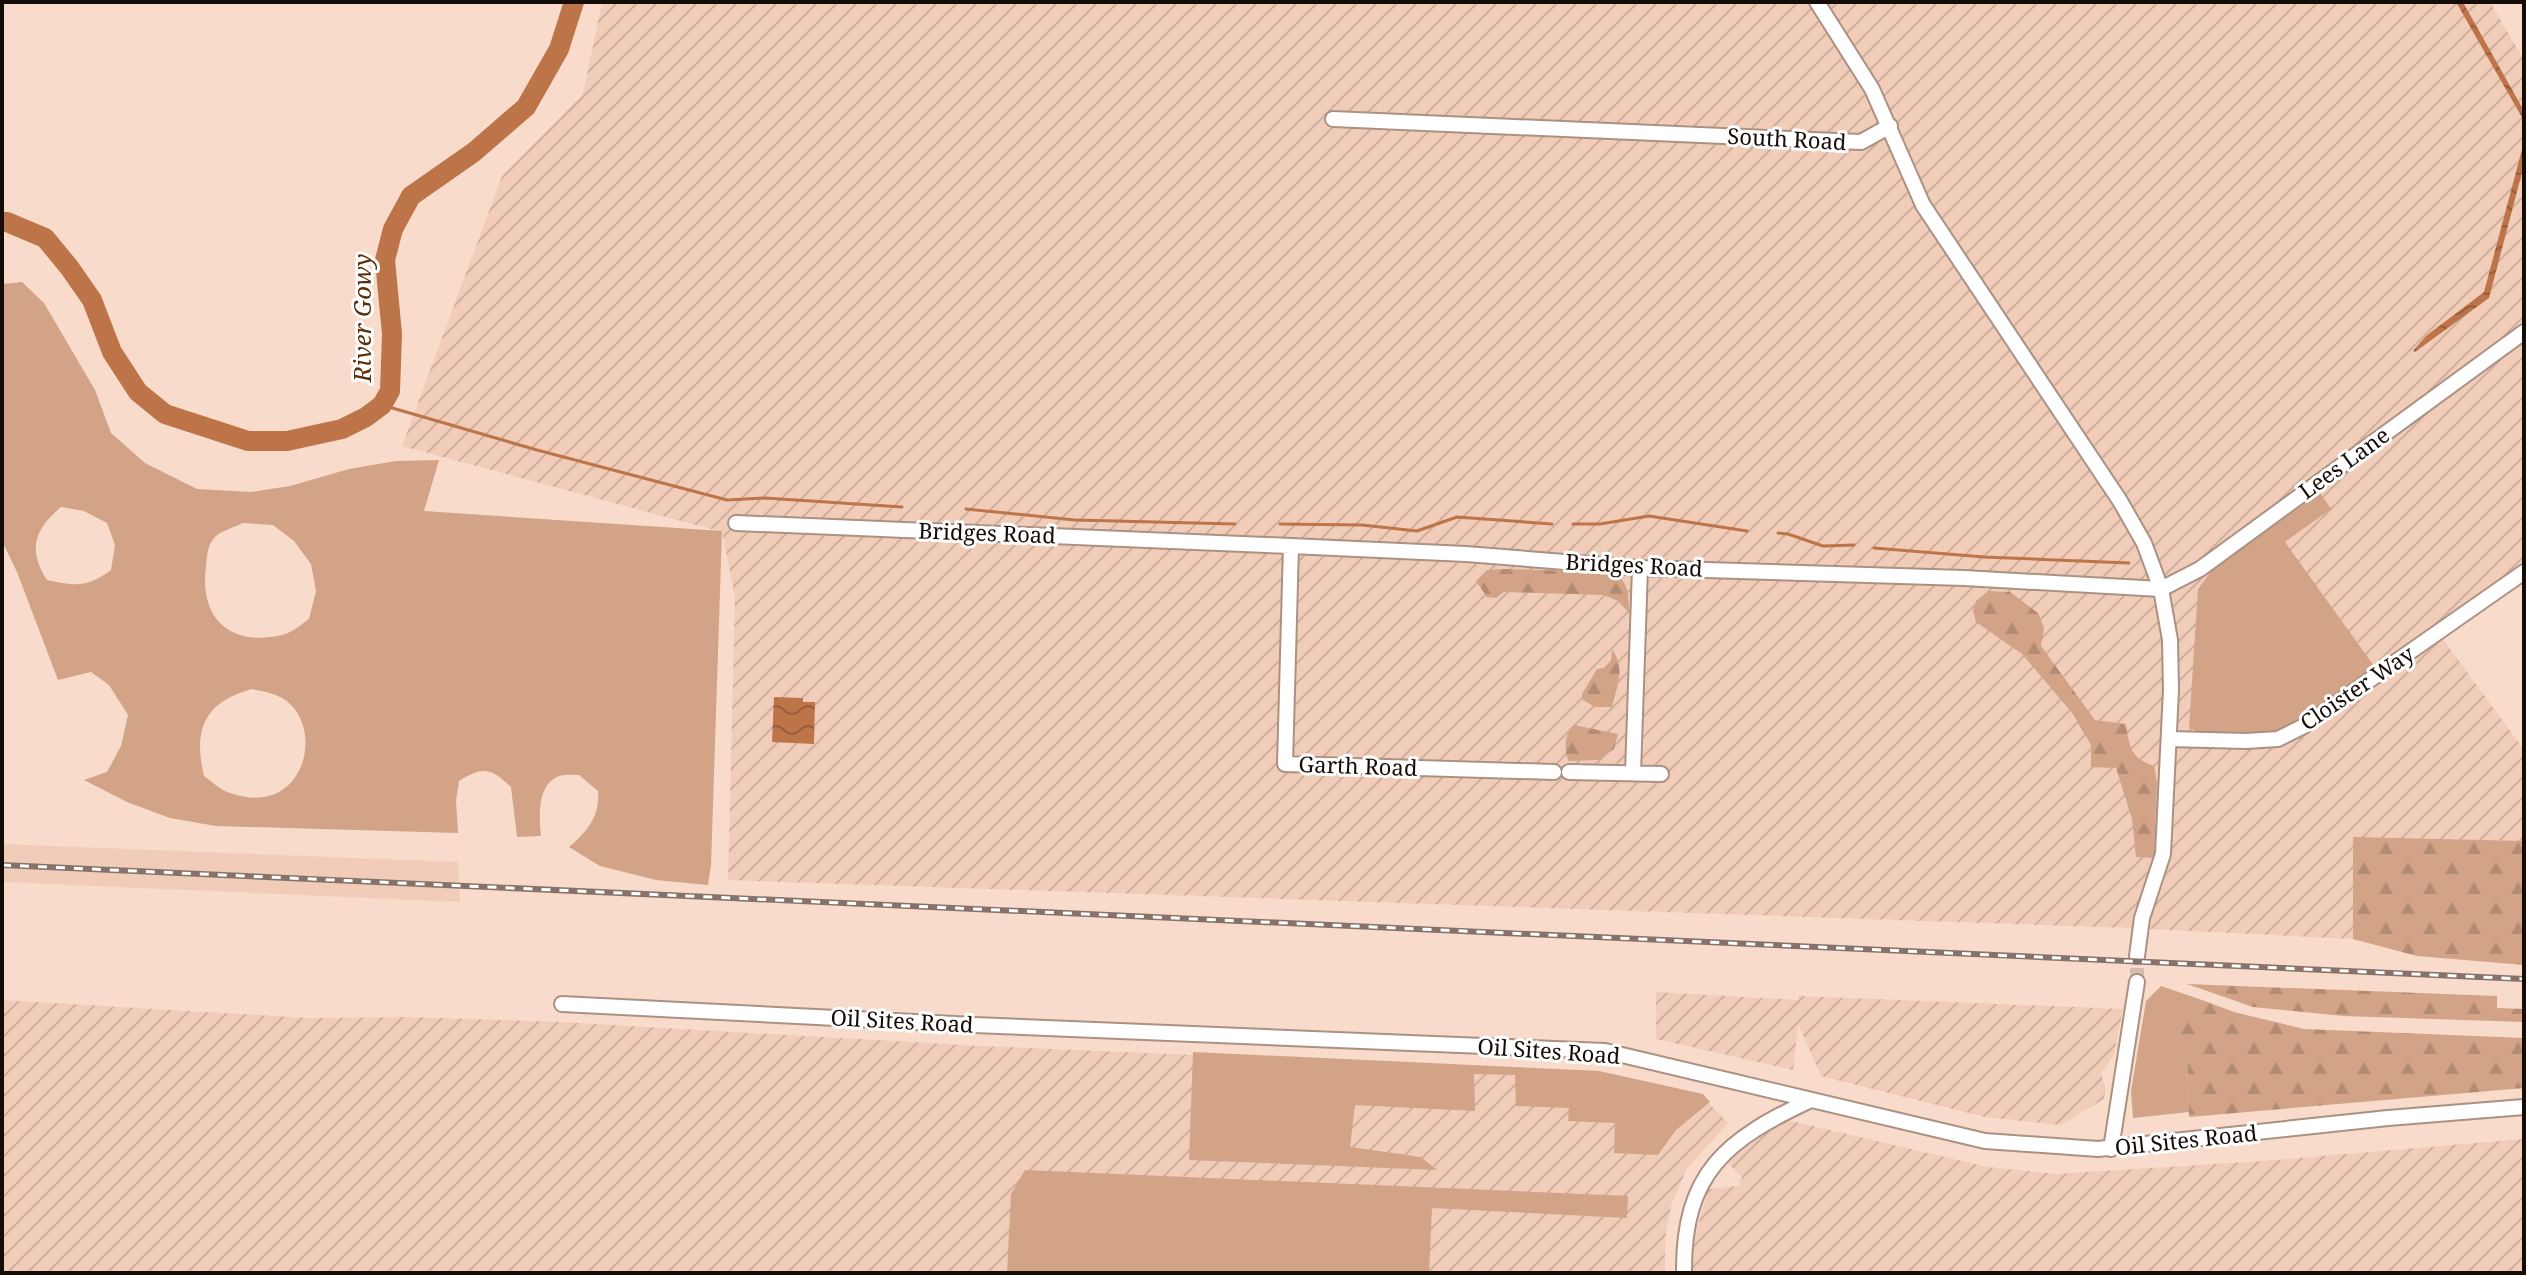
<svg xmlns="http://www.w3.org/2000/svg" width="2526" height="1275" font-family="'Noto Serif',serif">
	<defs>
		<pattern id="industrial-furrows" width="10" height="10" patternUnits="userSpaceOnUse" patternTransform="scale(2)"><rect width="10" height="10" fill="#f1cdb9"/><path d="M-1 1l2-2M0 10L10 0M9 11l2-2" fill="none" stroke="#ceaf9e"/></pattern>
		<pattern id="forest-firs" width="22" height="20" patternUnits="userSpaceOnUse" patternTransform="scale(2)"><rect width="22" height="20" fill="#d3a387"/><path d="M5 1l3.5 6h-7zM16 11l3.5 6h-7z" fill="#b48b73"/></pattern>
		<pattern id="water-waves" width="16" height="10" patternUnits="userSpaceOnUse" patternTransform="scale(2)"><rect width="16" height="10" fill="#bd7448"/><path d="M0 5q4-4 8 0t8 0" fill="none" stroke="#985d3a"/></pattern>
	</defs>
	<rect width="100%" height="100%" fill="#f8dbcb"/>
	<path fill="#f1cdb9" d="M 2,844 L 458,862 L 460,902 L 2,882 Z"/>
	<path fill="url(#industrial-furrows)" d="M 602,2 L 2490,2 L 2524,60 L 2524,581 L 2443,639 L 2524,750 L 2524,841 L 2353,838 L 2353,939 L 2130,928 L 728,880 L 735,597 L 722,532 L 402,446 L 502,176 L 583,94 Z
		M 1656,992 L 1798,1000 L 1799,996 L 2123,1009 L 2114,1055 L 2101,1074 L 2106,1089 L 2104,1099 L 2061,1125 L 1985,1117 L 1821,1076 L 1798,1024 L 1793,1070 L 1656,1039 Z
		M 2,1000 L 308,1018 L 407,1017 L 560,1022 L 980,1046 L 1596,1072 L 1702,1096 L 1728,1123 L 1686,1170 L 1671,1206 L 1665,1239 L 1665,1273 L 2,1273 Z
		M 1787,1120 L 1988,1167 L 2055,1174 L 2263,1161 L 2524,1139 L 2524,1273 L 1691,1273 L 1691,1251 L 1708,1189 L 1739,1186 L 1742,1177 L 1727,1162 L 1736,1150 Z"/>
	<path fill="#d3a387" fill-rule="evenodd" d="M 22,282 L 44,303 L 95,390 L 111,433 L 145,463 L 197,489 L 251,492 L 290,486 L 349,469 L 396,461 L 439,460 L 424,511 L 722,531 L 711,865 L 708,885 L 656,880 L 600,866 L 569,847 C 588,831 600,816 598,791 L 579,775 C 574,775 565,774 559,776 C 537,784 539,817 541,836 L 517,837 L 511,787 C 491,768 483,766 459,781 L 456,801 L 458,833 L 216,826 L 170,818 L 127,802 L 84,780 L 107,772 L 121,746 L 128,715 L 109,685 L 91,672 L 58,680 L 17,572 L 2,541 L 2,284 ZM 61,507 L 84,511 L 107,523 L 115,545 L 111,570 C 86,588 76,586 47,580 C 27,549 35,529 61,507 ZM 243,523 L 273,525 L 294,541 L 311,564 L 316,591 L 309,619 C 301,625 291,633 282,635 C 231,647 199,619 206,567 C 207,557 207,545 215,537 C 221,531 235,527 243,523 ZM 252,689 C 261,691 274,693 282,698 C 327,724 306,820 230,793 C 221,790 212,782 204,776 C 193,730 204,702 252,689 Z
		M 2320,493 L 2331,509 L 2285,542 L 2374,666 C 2341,691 2305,727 2263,733 C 2241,736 2217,733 2195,731 L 2189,727 L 2198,589 L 2215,566 Z
		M 2161,986 L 2202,1000 L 2182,1033 L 2187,1052 L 2189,1112 L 2133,1118 L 2131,1091 L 2146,1001 Z
		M 1193,1052 L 1599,1071 L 1703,1094 L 1710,1102 L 1676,1130 L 1658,1155 L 1614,1153 L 1615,1123 L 1568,1121 L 1569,1108 L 1516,1106 L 1515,1075 L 1474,1074 L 1475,1111 L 1355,1105 L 1350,1147 L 1421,1157 L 1437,1170 L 1189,1160 Z
		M 1025,1170 L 1628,1196 L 1627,1218 L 1432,1208 L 1429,1273 L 1007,1273 L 1011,1194 Z"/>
	<path fill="url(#forest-firs)" d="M 1506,569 L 1610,572 C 1629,579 1629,595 1629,613 L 1618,601 L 1604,595 L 1504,592 L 1496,598 L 1487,597 L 1476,581 L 1487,570 Z
		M 1988,591 L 2010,592 L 2038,613 L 2044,628 L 2041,646 L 2095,720 L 2126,724 C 2129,747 2131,758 2154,766 L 2157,784 L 2154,858 L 2136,857 L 2132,819 L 2116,768 L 2091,767 L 2091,745 L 2073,714 L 2022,654 L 1976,622 L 1973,611 L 1976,601 Z
		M 1612,649 C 1626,669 1617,686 1612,707 L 1595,707 L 1583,700 L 1582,694 L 1597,669 L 1604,668 L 1611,660 Z
		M 1574,725 L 1618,734 L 1614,749 L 1598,760 L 1569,761 C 1563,751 1565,732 1574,725 Z
		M 2353,837 L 2524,841 L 2524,965 L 2417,956 L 2353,939 Z
		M 2187,984 L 2497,996 L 2497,1008 L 2524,1009 L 2524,1022 L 2343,1016 L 2253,1007 Z
		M 2202,1000 L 2234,1012 L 2304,1029 L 2524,1038 L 2524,1088 L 2189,1117 L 2187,1052 L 2181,1033 Z"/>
	<path fill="url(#water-waves)" d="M 2456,2 L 2464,4 L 2524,111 L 2524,121 Z
		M 2524,142 L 2524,165 L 2489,298 L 2415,352 L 2413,351 L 2426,336 L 2484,292 Z
		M 774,697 L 803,698 L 803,702 L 815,702 L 814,744 L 772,742 Z"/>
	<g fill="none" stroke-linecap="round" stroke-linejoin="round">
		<path stroke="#bd7448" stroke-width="3" d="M 382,405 L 537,450 L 727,500 L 765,498 L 902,507
			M 966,509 L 1075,520 L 1235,524
			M 1280,524 L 1362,525 L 1417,531 L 1457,517 L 1552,524
			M 1573,524 L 1600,524 L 1649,516 L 1747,531
			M 1778,533 L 1788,534 L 1823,546 L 1854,545
			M 1874,548 L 1984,557 L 2129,563"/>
		<path stroke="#bd7448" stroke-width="20" d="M 2,222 L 7,222 L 45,238 L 69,267 L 92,300 L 112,352 L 138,392 L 165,414 L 248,441 L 287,441 L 342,429 L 366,417 L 382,405 L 390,391 L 392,334 L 385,260 L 393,229 L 411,196 L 474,152 L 526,107 L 559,49 L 574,2"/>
		<path stroke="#d6bcae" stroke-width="14" stroke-dasharray="14 7" stroke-linecap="butt" d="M 2137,982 L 2137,956"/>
		<defs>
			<path id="minor" d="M 1817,2 L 1872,89 L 1923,205 L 2120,501 L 2144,543 L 2161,589 L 2170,640 L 2171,690 L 2163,854 L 2142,918 L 2137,956
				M 1333,119 L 1861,142 L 1890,126
				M 736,523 L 1291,546 L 1466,554 L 1640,568 L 1964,578 L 2161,589
				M 1291,546 L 1285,764 L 1554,772
				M 2161,589 L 2200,569 L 2524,332
				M 2169,739 L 2246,741 L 2278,739 L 2304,726 L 2524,572
				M 1569,772 L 1661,774
				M 1633,773 L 1640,568
				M 562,1004 L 974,1025 L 1605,1051 L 1985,1141 L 2098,1149 L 2388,1118 L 2524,1107
				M 2111,1149 L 2137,982
				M 1684,1273 C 1683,1172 1727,1139 1811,1100"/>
		</defs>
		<use href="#minor" stroke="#ab9182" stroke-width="18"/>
		<use href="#minor" stroke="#fff" stroke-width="14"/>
		<defs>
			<path id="rail" d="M 2,865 L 2524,979"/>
		</defs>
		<use href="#rail" stroke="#857268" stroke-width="6"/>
		<use href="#rail" stroke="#fff" stroke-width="3" stroke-dasharray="9" stroke-linecap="butt"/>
	</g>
	<g text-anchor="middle" stroke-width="6" stroke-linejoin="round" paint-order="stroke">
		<g font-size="22" fill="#150b07" stroke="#fff">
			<text transform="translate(1787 139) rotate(3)" y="8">South Road</text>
			<text transform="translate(2344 463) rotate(-36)" y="8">Lees Lane</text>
			<text transform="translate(987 533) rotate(2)" y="8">Bridges Road</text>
			<text transform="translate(1634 565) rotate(3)" y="8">Bridges Road</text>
			<text transform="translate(2357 688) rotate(-34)" y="8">Cloister Way</text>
			<text transform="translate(1358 766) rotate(2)" y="8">Garth Road</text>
			<text transform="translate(902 1021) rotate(3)" y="8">Oil Sites Road</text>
			<text transform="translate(1549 1051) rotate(4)" y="8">Oil Sites Road</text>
			<text transform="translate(2186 1140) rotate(-6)" y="8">Oil Sites Road</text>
		</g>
		<g font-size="24" font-style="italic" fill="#5d2c09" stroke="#fff">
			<text transform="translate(363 318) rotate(-90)" y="8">River Gowy</text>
		</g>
	</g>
	<rect width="2526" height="1275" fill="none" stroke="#150b07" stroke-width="8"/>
</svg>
